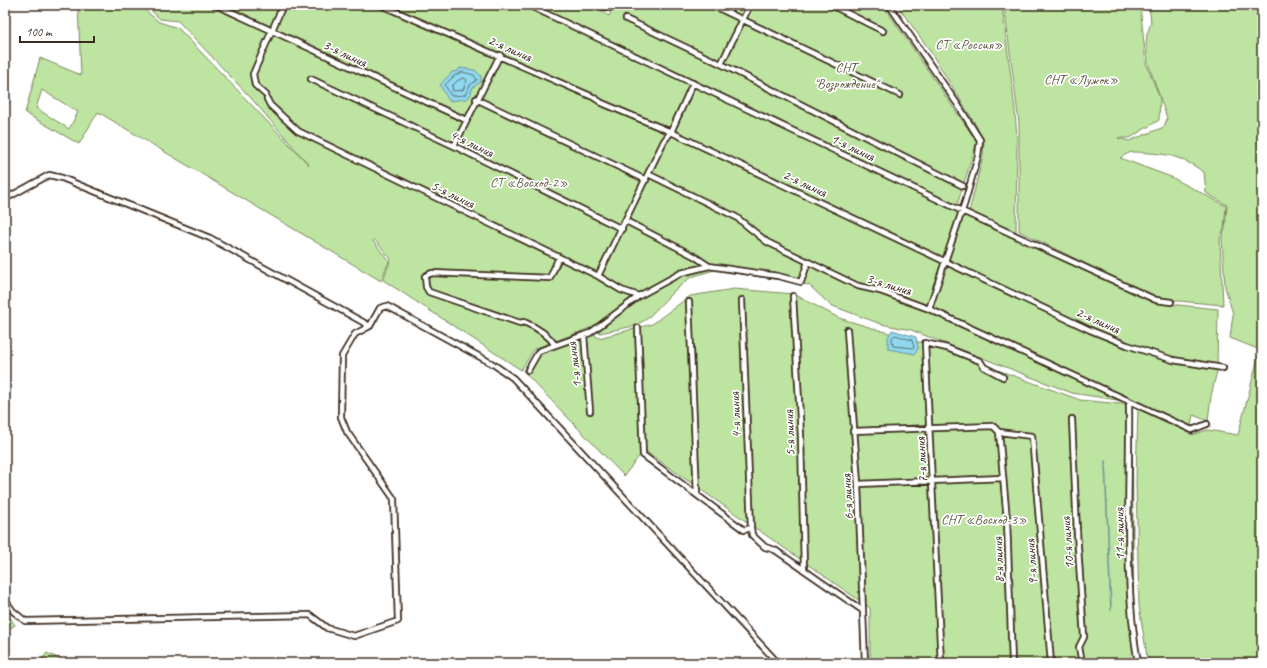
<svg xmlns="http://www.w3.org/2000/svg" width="1267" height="668" font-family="Caveat,sans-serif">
	<rect width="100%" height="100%" fill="#fff"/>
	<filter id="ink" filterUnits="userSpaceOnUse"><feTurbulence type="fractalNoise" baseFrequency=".025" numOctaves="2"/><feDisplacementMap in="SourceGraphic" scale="8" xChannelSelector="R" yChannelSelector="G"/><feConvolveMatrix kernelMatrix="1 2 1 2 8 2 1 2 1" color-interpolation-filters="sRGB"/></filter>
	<g filter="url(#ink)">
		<path fill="#bde4a0" stroke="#7c875f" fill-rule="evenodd" d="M 78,5 L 139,5 L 159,22 L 178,28 L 309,165 L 250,97 L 178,21 L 160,19 L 145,5 L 523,5 L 1158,303 L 1218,309 L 1217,371 L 1211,396 L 1208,421 L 1193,415 L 1190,431 L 1171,422 L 1192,435 L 1208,430 L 1238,435 L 1260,350 L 1230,338 L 1233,314 L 1225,287 L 1222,238 L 1225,229 L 1227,205 L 1206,193 L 1204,172 C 1184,159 1173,154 1149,153 C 1135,152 1131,150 1120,158 L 1171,177 L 1226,206 L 1224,229 L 1220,238 L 1223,305 L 1157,299 L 1019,231 L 1019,123 L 1004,5 L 1140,5 L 1146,63 L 1160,98 L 1159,120 L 1130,138 L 1118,138 L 1129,141 L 1164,127 L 1167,118 L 1148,63 L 1146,45 L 1147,34 L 1151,23 L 1149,5 L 1262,5 L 1262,663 L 1148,663 L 1139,606 L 1136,481 L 1138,408 L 1159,417 L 1130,402 L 1072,393 L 911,330 L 881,324 L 830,305 L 809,285 L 775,279 L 714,270 L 691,277 L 674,291 L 647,319 L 634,326 L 600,333 L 590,328 L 534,349 L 521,370 L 383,280 L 391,259 L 374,239 L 373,241 L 389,261 L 381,281 L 98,112 L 79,144 L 25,113 L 40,58 L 81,75 ZM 42,90 L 78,112 L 69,129 L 36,108 Z
			M 532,5 L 605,5 L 602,12 L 609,16 L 614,5 L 883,5 L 977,142 L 957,205 Z
			M 897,5 L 1002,5 L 1015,110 L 1017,140 L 1016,234 L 969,212 L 983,156 L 984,141 L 973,120 L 928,48 Z
			M 734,289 L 794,294 L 839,318 L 932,346 L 1080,400 L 1132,405 L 1134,638 L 1140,663 L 870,663 L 870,608 L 644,450 L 624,476 L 523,371 L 537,349 L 588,331 L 599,338 L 652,324 L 690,296 Z
			M 5,611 L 15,625 L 5,632 Z
			M 47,653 L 64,661 L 87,663 L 44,663 L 42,659 Z"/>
		<path fill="#8fd8f0" stroke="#6d929c" d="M 460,68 L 475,70 L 481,76 L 481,82 L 473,87 L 470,96 L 466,99 L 449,101 L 440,85 L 452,72 L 458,71 Z
			M 892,330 L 916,337 L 918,348 L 915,354 L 888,349 L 888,337 Z"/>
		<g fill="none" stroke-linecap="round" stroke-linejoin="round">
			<path stroke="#5d7072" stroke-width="1" d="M 463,72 L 474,75 L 477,80 L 470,85 L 465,95 L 451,96 L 445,85 L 454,76 Z
				M 464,78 L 467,80 L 463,90 L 453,91 L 452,86 L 457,81 Z
				M 895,335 L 912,340 L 914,348 L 893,346 L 892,338 Z"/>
			<path stroke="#6d929c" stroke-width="1.5" d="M 1105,461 L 1111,610"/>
			<defs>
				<path id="street" d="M 216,5 L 466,120
					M 381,5 L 593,97 L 602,103 L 671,132 L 1090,330 L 1127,345 L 1173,360 L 1223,368
					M 528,5 L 962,211 L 1156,300 L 1171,302
					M 597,5 L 609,8 L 610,5
					M 712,5 L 900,95
					M 831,5 L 883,31
					M 889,5 L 958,105 L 980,140 L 978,156 L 965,202 L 929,309
					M 626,19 L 721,64 L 963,186
					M 721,64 L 750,5
					M 311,79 L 454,146 L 622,229
					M 266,95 L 255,85 L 253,74 L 283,5
					M 267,99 L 270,105 L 298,131 L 598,276 L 621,290 L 639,296
					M 476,99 L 646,180
					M 454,146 L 500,55
					M 648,174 L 736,217 L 767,242 L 858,286 L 880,291 L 929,309 L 1192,430 L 1207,424
					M 5,199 L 49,175 L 62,178 L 210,238 L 370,326
					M 626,221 L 694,256 L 709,266 L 778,276 L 801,282 L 808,262
					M 598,276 L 664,141 L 671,132 L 693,83
					M 793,296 L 801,436 L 804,569
					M 742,300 L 751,528
					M 689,302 L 697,495
					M 638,328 L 643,455 L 744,530 L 751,528 L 752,535 L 765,547 L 775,550 L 862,610
					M 847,330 L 858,484 L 865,663
					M 584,335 L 590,333 L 639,296 L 681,273 L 709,266
					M 555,345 C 547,333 536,327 524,322 L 520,323 L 429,292 L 426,287 L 425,276 L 432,273 L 550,278 L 559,257
					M 528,370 L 539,351 L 584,335 L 590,411
					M 1129,405 C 1130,490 1123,579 1138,663
					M 1072,419 L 1077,532 L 1084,637 L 1079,647 L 1082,663
					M 853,431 L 993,426 L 999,432 L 1032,436 L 1051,663
					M 999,432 L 1007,520 L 1012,663
					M 858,484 L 1003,478
					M 5,600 L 13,611 L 25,621 L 310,615 L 327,628 L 354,636 L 398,621 L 394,499 L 347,432 L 341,417 L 342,356 L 355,334 L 370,326 L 380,308 L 387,306 L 493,364 L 513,378 L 778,663
					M 941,663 L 925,343 L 947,348 L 980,361 L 984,367 L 1003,377"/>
			</defs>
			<use href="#street" stroke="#3b2a1e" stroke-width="8"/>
			<use href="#street" stroke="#fff" stroke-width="4.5"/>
		</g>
	</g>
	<g text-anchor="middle" stroke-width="3.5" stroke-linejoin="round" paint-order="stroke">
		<g font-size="14" fill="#5c583e" stroke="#fff">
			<text x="969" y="49">СТ «Россия»</text>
			<text x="846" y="72">СНТ<tspan x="846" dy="16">"Возрождение"</tspan></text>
			<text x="1081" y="84">СНТ «Лужок»</text>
			<text x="529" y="187">СТ «Восход-2»</text>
			<text x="984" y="524">СНТ «Восход-3»</text>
		</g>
		<g font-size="14" fill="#3b2a1e" stroke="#fff">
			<text transform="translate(510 48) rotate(24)" y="5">2-я линия</text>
			<text transform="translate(345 53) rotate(25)" y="5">3-я линия</text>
			<text transform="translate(472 143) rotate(26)" y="5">4-я линия</text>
			<text transform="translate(853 147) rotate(25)" y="5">1-я линия</text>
			<text transform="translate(805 183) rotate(25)" y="5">2-я линия</text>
			<text transform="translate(453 194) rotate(26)" y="5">5-я линия</text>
			<text transform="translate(889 284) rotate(17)" y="5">3-я линия</text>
			<text transform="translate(1098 320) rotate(24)" y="5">2-я линия</text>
			<text transform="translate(574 365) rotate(-97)" y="5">1-я линия</text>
			<text transform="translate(735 415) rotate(-92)" y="5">4-я линия</text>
			<text transform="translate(789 433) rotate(-92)" y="5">5-я линия</text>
			<text transform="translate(921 460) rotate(-93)" y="5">7-я линия</text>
			<text transform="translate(847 497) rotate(-93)" y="5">6-я линия</text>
			<text transform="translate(1119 534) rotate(-91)" y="5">11-я линия</text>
			<text transform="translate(1067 543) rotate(-94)" y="5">10-я линия</text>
			<text transform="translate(998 560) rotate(-92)" y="5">8-я линия</text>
			<text transform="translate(1031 562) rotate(-94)" y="5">9-я линия</text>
		</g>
	</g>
	<rect width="1267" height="668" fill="none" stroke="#fff" stroke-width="20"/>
	<rect x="10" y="10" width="1247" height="648" fill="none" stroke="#3b2a1e" stroke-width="1.5" filter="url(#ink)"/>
	<path d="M20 36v6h74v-6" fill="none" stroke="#3b2a1e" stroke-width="2"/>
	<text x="26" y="36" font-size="12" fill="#3b2a1e" stroke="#ffffff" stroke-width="3" paint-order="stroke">100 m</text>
</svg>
